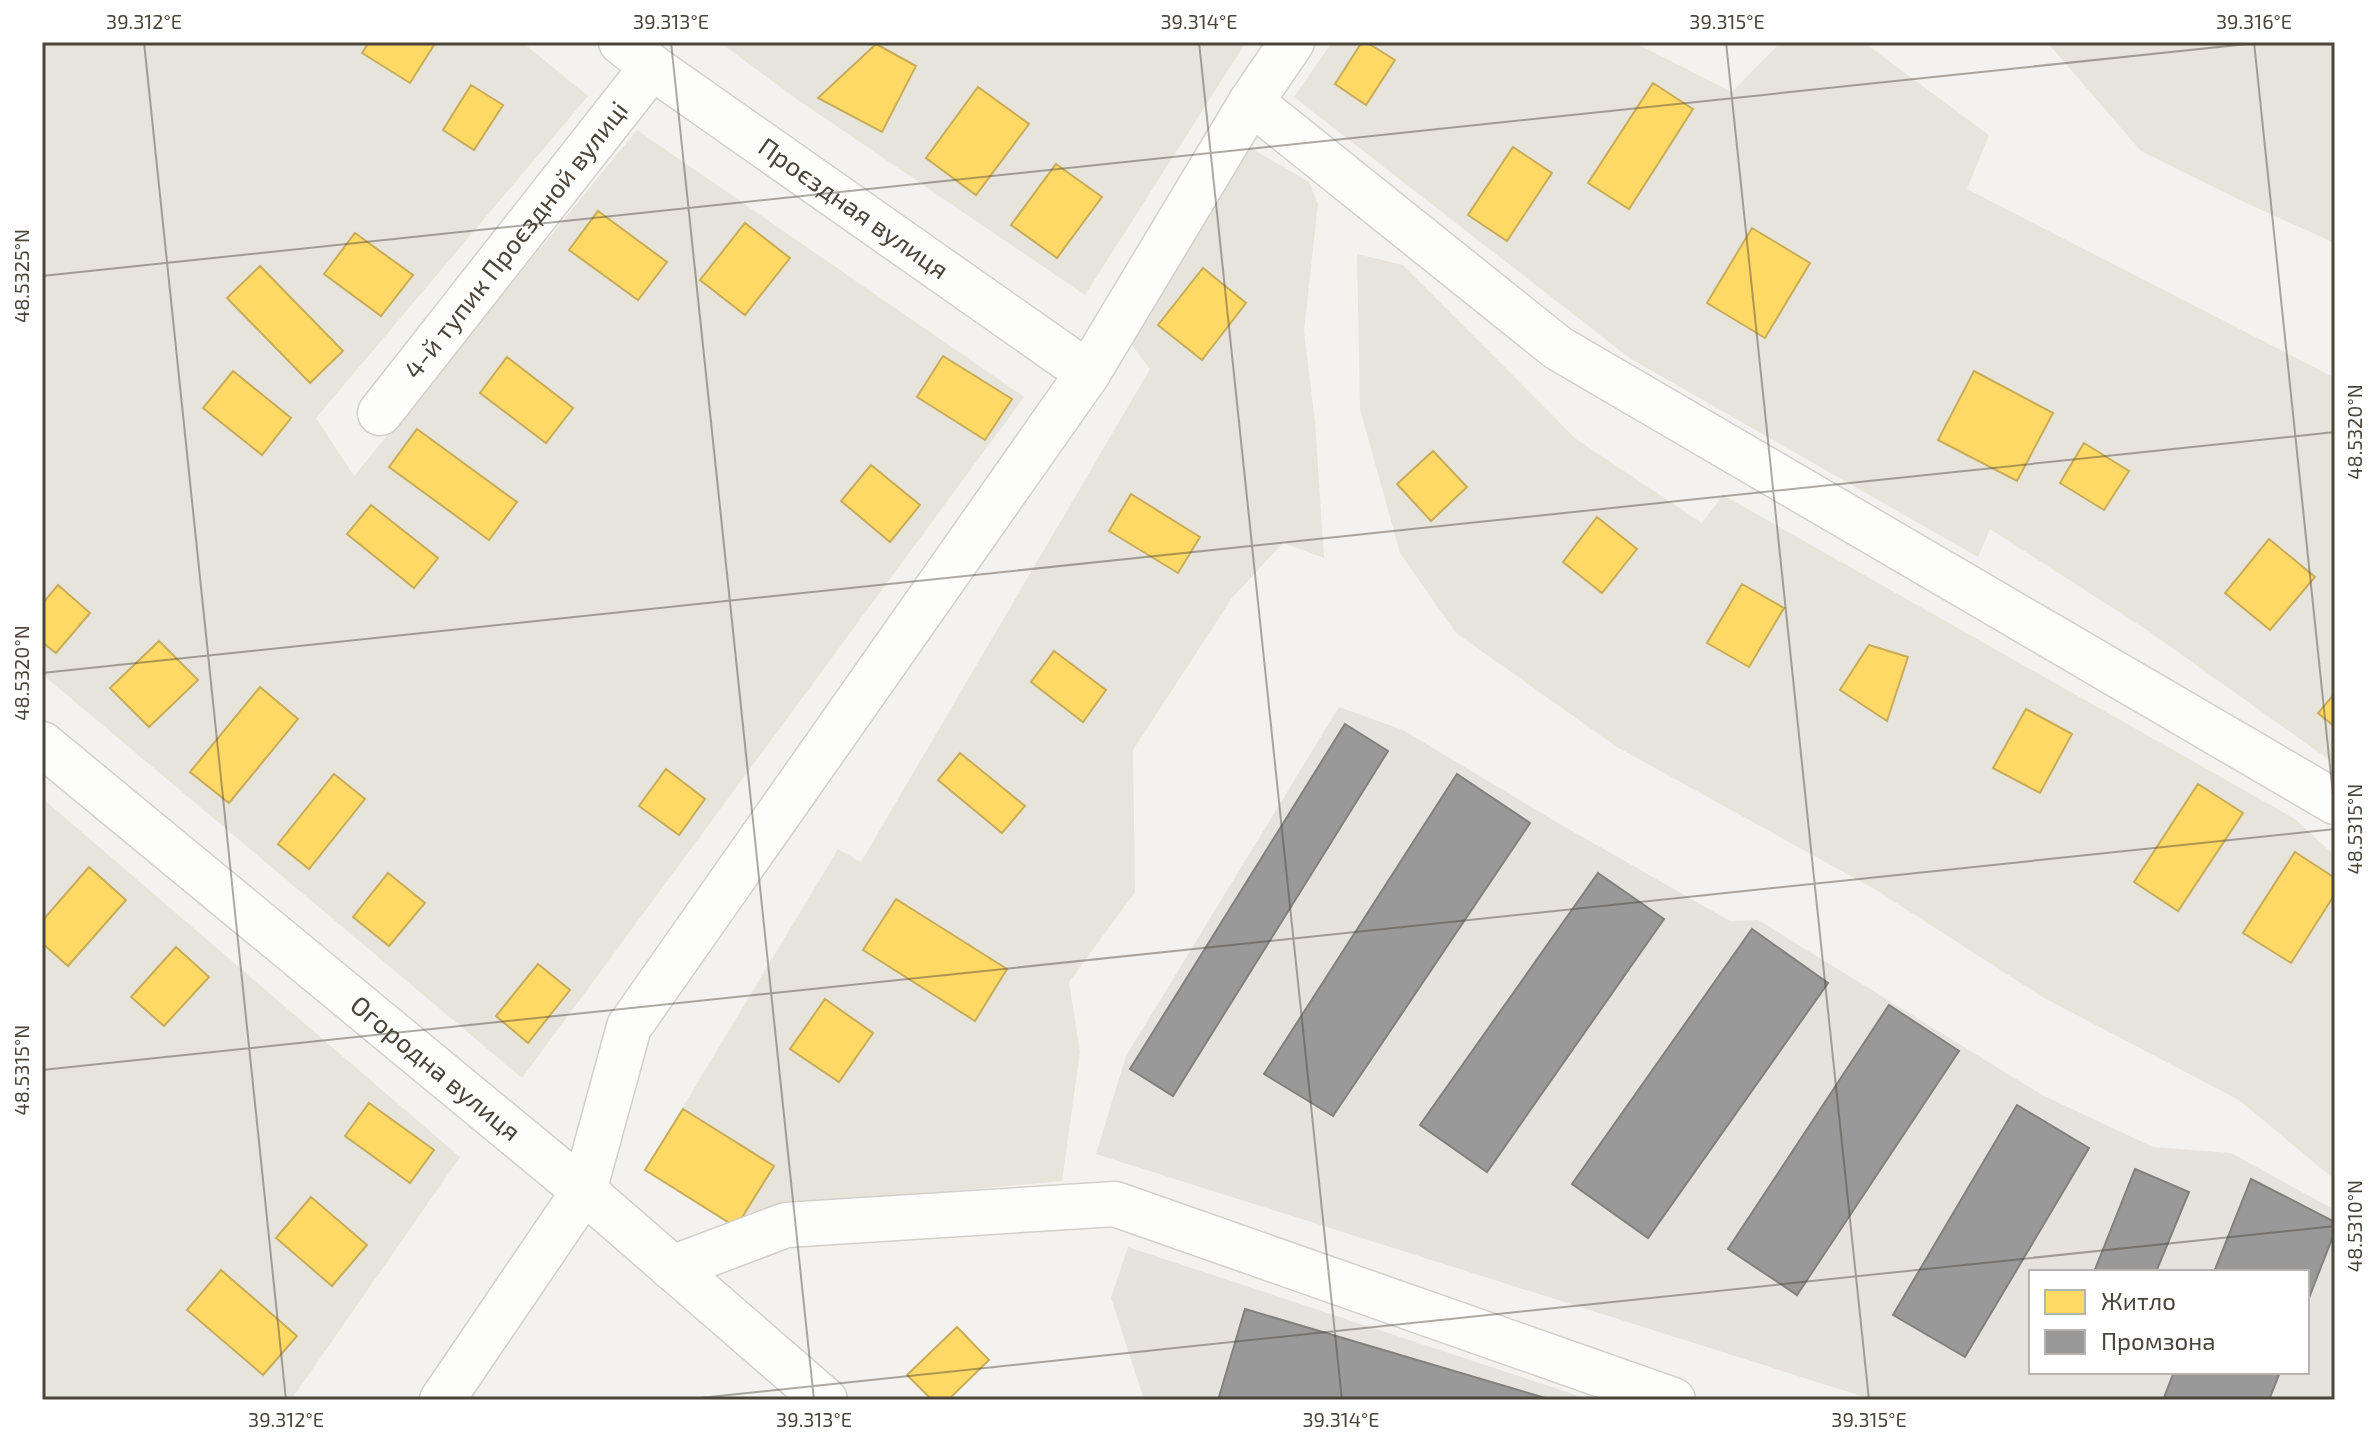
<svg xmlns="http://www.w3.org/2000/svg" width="2377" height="1442" font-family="'Exo 2',sans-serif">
	<rect width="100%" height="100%" fill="#f4f2ee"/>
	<path fill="#e7e4dc" d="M 42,42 L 522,42 L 588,96 L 316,418 L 354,476 L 637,130 L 1024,397 L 522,1078 L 42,674 Z
		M 719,42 L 1246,42 L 1085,295 L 798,100 Z
		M 1332,42 L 1633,42 L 1732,92 L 1781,42 L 1863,42 L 1989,135 L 1967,189 L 2335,378 L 2335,764 L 2147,630 L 1990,529 L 1978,557 L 1631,359 L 1294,97 Z
		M 2047,42 L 2335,42 L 2335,243 L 2246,203 L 2141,151 Z
		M 1249,147 L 1309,182 L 1318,204 L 1304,331 L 1315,422 L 1324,558 L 1283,543 L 1232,598 L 1133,750 L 1135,892 L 1069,982 L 1080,1052 L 1062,1181 L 783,1207 L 736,1227 L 645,1170 L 838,849 L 861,862 L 1150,369 L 1128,340 Z
		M 1357,254 L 1403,265 L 1576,439 L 1702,523 L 1723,495 L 2295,819 L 2335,856 L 2335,1180 L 2239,1100 L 2044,998 L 1876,890 L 1617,747 L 1456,633 L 1400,553 L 1360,409 Z
		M 42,798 L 460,1157 L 291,1400 L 42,1400 Z"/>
	<path fill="#e6e2de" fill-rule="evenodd" d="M 1339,707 L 1403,730 L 1558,823 L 1730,921 L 1758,920 L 2042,1095 L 2153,1147 L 2231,1153 L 2335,1210 L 2335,1383 L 2329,1400 L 1874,1400 L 1096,1154 L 1126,1056 ZM 2031,1272 L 2307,1272 L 2307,1372 L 2031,1372 Z
		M 1128,1247 L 1591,1400 L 1144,1400 L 1111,1298 Z"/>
	<path fill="#ffd966" stroke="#c9ac58" stroke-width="2" d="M 369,42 L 436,42 L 410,83 L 362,53 Z
		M 1362,42 L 1366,42 L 1395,60 L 1366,105 L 1335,84 Z
		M 876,44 L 916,66 L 882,132 L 818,98 Z
		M 1653,83 L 1693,109 L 1629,209 L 1588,183 Z
		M 471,85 L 503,105 L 474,150 L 443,130 Z
		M 978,87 L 1029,124 L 976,195 L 926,158 Z
		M 1513,147 L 1552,173 L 1507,241 L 1468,215 Z
		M 1056,164 L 1102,197 L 1057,258 L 1011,225 Z
		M 598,211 L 667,262 L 638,300 L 569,250 Z
		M 745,223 L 790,258 L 745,315 L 700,280 Z
		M 1752,228 L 1810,263 L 1765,338 L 1707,303 Z
		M 355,233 L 413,275 L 381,316 L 324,274 Z
		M 260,266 L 343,351 L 310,383 L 227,298 Z
		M 1203,268 L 1246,303 L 1202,360 L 1158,325 Z
		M 943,356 L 1012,399 L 985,440 L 917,397 Z
		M 507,357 L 573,408 L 546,443 L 480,393 Z
		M 233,371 L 291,418 L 262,455 L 203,408 Z
		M 1974,371 L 2053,413 L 2017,481 L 1938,440 Z
		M 417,429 L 517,502 L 489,540 L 389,467 Z
		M 2084,443 L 2129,471 L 2104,510 L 2060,483 Z
		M 1433,451 L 1467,487 L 1431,521 L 1397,484 Z
		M 871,465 L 920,505 L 890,542 L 841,501 Z
		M 1131,494 L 1200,537 L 1178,573 L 1109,531 Z
		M 371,505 L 438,558 L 414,588 L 347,534 Z
		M 1597,517 L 1637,549 L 1602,593 L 1563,562 Z
		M 2269,539 L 2315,577 L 2270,630 L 2225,593 Z
		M 1742,584 L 1784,608 L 1749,667 L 1707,643 Z
		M 58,585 L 90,613 L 56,653 L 42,642 L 42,604 Z
		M 159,641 L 198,680 L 149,727 L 110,688 Z
		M 1869,645 L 1908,657 L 1887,721 L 1840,690 Z
		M 1054,651 L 1106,690 L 1083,722 L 1031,682 Z
		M 260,687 L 298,719 L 229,803 L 190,772 Z
		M 2335,693 L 2335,727 L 2318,713 Z
		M 2026,709 L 2072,734 L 2040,793 L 1993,768 Z
		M 960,753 L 1025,806 L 1002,833 L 938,780 Z
		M 666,769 L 705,799 L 679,835 L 639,806 Z
		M 334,774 L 365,799 L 309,869 L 278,844 Z
		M 2198,784 L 2243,813 L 2178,911 L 2134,882 Z
		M 2295,852 L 2335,878 L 2335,894 L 2291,963 L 2243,933 Z
		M 89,867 L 126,900 L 68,966 L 42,943 L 42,921 Z
		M 388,873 L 425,903 L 389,946 L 353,917 Z
		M 896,899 L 1007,969 L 975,1021 L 863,950 Z
		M 176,947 L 209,977 L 164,1026 L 131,997 Z
		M 538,964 L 570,990 L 528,1043 L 496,1016 Z
		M 825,999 L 873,1033 L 839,1082 L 790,1049 Z
		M 369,1103 L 434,1150 L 410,1183 L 345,1136 Z
		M 683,1109 L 774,1166 L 736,1227 L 645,1170 Z
		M 311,1197 L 367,1245 L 332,1286 L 276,1238 Z
		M 221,1270 L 297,1336 L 263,1375 L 187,1310 Z
		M 957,1327 L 989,1360 L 948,1400 L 932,1400 L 907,1375 Z"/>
	<path fill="#999" stroke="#82807c" stroke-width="2" d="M 1345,724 L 1388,751 L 1173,1096 L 1130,1069 Z
		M 1457,774 L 1530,823 L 1333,1116 L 1264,1074 Z
		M 1598,873 L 1664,919 L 1487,1172 L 1420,1125 Z
		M 1752,929 L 1828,983 L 1648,1238 L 1572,1184 Z
		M 1889,1005 L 1959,1051 L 1797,1295 L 1728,1249 Z
		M 2017,1105 L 2089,1148 L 1965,1357 L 1893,1315 Z
		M 2135,1169 L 2189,1192 L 2156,1272 L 2094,1272 Z
		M 2251,1179 L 2335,1222 L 2335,1231 L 2307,1303 L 2307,1272 L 2214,1272 Z
		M 1245,1309 L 1552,1400 L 1230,1400 L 1219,1397 Z
		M 2174,1372 L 2280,1372 L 2269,1400 L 2163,1400 Z"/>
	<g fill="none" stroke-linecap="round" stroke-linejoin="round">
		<defs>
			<g id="street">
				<path id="s1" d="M 621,42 L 652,67 L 1088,373"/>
				<path d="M 1251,102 L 1558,348 L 2335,802"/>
				<path id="s2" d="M 380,413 L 652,67"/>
				<path id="s3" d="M 42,744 L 584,1191 L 825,1400"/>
				<path d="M 672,1268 L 786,1225 L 1115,1204 L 1673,1400"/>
				<path d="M 442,1400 L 584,1191 L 629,1027 L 1088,373 L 1251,102 L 1292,42"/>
			</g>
		</defs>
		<use href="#street" stroke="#d2d0cb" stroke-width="47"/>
		<use href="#street" stroke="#fdfdfc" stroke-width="44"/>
	</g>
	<path fill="none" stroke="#4b4439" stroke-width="2" stroke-opacity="0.45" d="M 144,42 L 286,1400M 671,42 L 814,1400M 1199,42 L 1342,1400M 1726,42 L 1869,1400M 2254,42 L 2335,814M 42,276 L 2266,42M 42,673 L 2335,432M 42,1070 L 2335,829M 681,1400 L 2335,1226"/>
	<g text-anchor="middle" stroke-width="8" stroke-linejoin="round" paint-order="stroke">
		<g font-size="26" fill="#4b4439" stroke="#fff">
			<text dy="9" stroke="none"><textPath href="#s1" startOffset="286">Проєздная вулиця</textPath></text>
			<text dy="9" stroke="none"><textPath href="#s2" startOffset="220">4-й тупик Проєздной вулиці</textPath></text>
			<text dy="9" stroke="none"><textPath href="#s3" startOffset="510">Огородна вулиця</textPath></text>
		</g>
	</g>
	<rect width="2377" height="1442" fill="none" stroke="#ffffff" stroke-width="88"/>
	<rect x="2029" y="1270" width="280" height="104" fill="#ffffff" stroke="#b7b4b0" stroke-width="2"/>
	<rect x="2045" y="1290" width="40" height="24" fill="#ffd966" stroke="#b7b4b0" stroke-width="2"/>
	<text x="2101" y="1310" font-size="24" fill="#4b4439">Житло</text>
	<rect x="2045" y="1330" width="40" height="24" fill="#999999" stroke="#b7b4b0" stroke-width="2"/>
	<text x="2101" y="1350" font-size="24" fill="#4b4439">Промзона</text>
	<rect x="44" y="44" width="2289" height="1354" fill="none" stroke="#4b4439" stroke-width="3"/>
	<g font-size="20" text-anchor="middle" fill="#4b4439">
		<text x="144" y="29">39.312°E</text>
		<text x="671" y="29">39.313°E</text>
		<text x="1199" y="29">39.314°E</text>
		<text x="1727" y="29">39.315°E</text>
		<text x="2254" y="29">39.316°E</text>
		<text transform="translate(22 276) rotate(-90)" y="7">48.5325°N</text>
		<text transform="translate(2355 432) rotate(-90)" y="7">48.5320°N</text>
		<text transform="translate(22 673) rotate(-90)" y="7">48.5320°N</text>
		<text transform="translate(2355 829) rotate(-90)" y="7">48.5315°N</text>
		<text transform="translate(22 1070) rotate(-90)" y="7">48.5315°N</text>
		<text transform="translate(2355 1226) rotate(-90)" y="7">48.5310°N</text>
		<text x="286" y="1427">39.312°E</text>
		<text x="814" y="1427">39.313°E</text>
		<text x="1341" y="1427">39.314°E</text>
		<text x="1869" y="1427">39.315°E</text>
	</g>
</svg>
